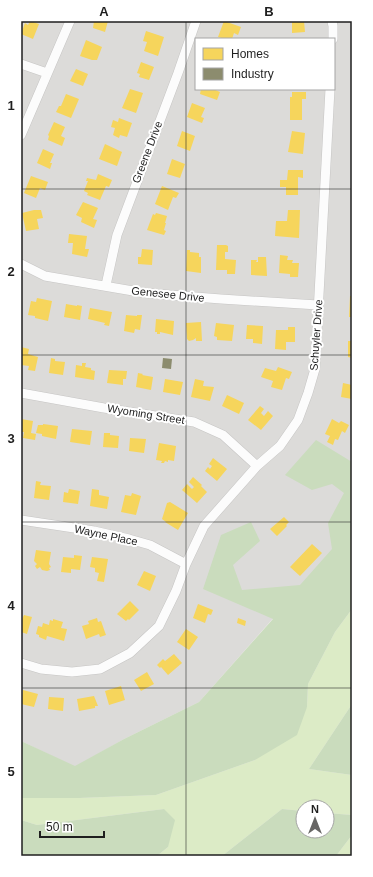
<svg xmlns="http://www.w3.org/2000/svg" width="373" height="877" font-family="Helvetica,sans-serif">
	<rect width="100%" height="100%" fill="#edebe8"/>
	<path fill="#dcdbd9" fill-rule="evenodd" d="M 21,21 L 352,21 L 352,529 L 199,702 L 124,739 L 75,767 L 21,741 ZM 196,39 L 334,39 L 334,89 L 196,89 Z"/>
	<path fill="#dcebc6" d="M 352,609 L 352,704 L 309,769 L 352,775 L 352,815 L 327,813 L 327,807 L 303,807 L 303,811 L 282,809 L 222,856 L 157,856 L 168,847 L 164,809 L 37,825 L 21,820 L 21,798 L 79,798 L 156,795 L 255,760 L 307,707 L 308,684 L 335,632 Z
		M 352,835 L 352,853 L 350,856 L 336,856 Z"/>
	<path fill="#cadcbd" d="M 316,440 L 352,462 L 352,609 L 335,632 L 308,684 L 307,707 L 297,735 L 255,760 L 156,795 L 79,798 L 21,798 L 21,741 L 75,766 L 124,739 L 199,702 L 273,619 L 203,589 L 221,535 L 251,522 L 260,541 L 233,565 L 242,590 L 300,585 L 332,549 L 328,523 L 344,493 L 332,484 L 312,490 L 285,475 Z
		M 352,704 L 352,775 L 309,769 Z
		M 164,809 L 175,820 L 168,847 L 157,856 L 21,856 L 21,820 L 37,825 Z
		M 282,809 L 303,811 L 303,831 L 327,831 L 327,813 L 352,815 L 352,835 L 336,856 L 222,856 Z"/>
	<path fill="#f6d55c" d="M 30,21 L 39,24 L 33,39 L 21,34 L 25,23 L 28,25 Z
		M 94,21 L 108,21 L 105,32 L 93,28 Z
		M 224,21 L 241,27 L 238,35 L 234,33 L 232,39 L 225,39 L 218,37 Z
		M 292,21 L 304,21 L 305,32 L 292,33 Z
		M 146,31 L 164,37 L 158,56 L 144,51 L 147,42 L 143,41 Z
		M 86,40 L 102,47 L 97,60 L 92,60 L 80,56 Z
		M 141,62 L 154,67 L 149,80 L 139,77 L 140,74 L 137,73 Z
		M 76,69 L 88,74 L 83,86 L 70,81 Z
		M 130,89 L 143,93 L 136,113 L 122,108 Z
		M 201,89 L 213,89 L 220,92 L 217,100 L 200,94 Z
		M 292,92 L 306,92 L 306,99 L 302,99 L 302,120 L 290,120 L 290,97 L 292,97 Z
		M 66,94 L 79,99 L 71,118 L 56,112 L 59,106 L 61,106 Z
		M 192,103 L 205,108 L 201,117 L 204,118 L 202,123 L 187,117 Z
		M 119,118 L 132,123 L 127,137 L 120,135 L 119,138 L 113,135 L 115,128 L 111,127 L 113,120 L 118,122 Z
		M 54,122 L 65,127 L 61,136 L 65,138 L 62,146 L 48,140 L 49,136 L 48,135 Z
		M 182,131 L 195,136 L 190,151 L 177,146 Z
		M 292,131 L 305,133 L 303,154 L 288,152 Z
		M 105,144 L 122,152 L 117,166 L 99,159 Z
		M 43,149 L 54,154 L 50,163 L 52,163 L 50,169 L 37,163 Z
		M 172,159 L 185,164 L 180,178 L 167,174 Z
		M 288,170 L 303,170 L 303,178 L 298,177 L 298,195 L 286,195 L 286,187 L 280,187 L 280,180 L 287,180 Z
		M 98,174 L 112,180 L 109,187 L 106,186 L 100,200 L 87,195 L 88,193 L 84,191 L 88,181 L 86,181 L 87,178 L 96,180 Z
		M 31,176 L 48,182 L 45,190 L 40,188 L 36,198 L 24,193 Z
		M 162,186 L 179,193 L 176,198 L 173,197 L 168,210 L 155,204 Z
		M 83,202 L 98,208 L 93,219 L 97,220 L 94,228 L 81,222 L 82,218 L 76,215 Z
		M 34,210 L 41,210 L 43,218 L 37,219 L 39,229 L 26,231 L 22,213 Z
		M 288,210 L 300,210 L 299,238 L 275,236 L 276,221 L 287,221 Z
		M 156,213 L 167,216 L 165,223 L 166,223 L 164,230 L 166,231 L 164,235 L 147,230 L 153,214 L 155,215 Z
		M 69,234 L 87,236 L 85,249 L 89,249 L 87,257 L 72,254 L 73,243 L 68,243 Z
		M 217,245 L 226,245 L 228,246 L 228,252 L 225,252 L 225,259 L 236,260 L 235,274 L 227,274 L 227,270 L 216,270 Z
		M 142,249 L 153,250 L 152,265 L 138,264 L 138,257 L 141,257 Z
		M 187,250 L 190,250 L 190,252 L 199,253 L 199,257 L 201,257 L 201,273 L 186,271 Z
		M 280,255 L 288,256 L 287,260 L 293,260 L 292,263 L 299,263 L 298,277 L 290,277 L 290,274 L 279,273 Z
		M 258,257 L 266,257 L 267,276 L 251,275 L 251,260 L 257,260 L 256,262 L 258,262 Z
		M 350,296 L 352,296 L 352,317 L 349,317 Z
		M 37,298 L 52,301 L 48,321 L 35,318 L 35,316 L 28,315 L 31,301 L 36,302 Z
		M 66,304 L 77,306 L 77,305 L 82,306 L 80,320 L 64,317 Z
		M 90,308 L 112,312 L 109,326 L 104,325 L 105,323 L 88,319 Z
		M 126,315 L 137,316 L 137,315 L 142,315 L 140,330 L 135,329 L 134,333 L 124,331 Z
		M 156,319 L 174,321 L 173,335 L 160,332 L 160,334 L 157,334 L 157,332 L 155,332 Z
		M 201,322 L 202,341 L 196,341 L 196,338 L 193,340 L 189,341 L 187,339 L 186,323 Z
		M 216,323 L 234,325 L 232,341 L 217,340 L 217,337 L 214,336 Z
		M 247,325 L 263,326 L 262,344 L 253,343 L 253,339 L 246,339 Z
		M 288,327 L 295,327 L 295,342 L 286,342 L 286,350 L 275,349 L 276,330 L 288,330 Z
		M 348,341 L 352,341 L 352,358 L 348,357 Z
		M 21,347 L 29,349 L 28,354 L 38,357 L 35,371 L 28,370 L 29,366 L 21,365 Z
		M 51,358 L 55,359 L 55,361 L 65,362 L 63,375 L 49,373 Z
		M 82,363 L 86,363 L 85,367 L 91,368 L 91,370 L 95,371 L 94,380 L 75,377 L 76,365 L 82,366 Z
		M 278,367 L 292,372 L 289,379 L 286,378 L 282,390 L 271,387 L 273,381 L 261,377 L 265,368 L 276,371 Z
		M 109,370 L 127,371 L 126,379 L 123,379 L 123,385 L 107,383 Z
		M 138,373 L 143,374 L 142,375 L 153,377 L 151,390 L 136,387 Z
		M 165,379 L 183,382 L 180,395 L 163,392 Z
		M 195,379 L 204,381 L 203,386 L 214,387 L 210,401 L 191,397 Z
		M 343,383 L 352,385 L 352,399 L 341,397 Z
		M 227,395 L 244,403 L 239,414 L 222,406 Z
		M 260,406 L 264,409 L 261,413 L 264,416 L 268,411 L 273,416 L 261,430 L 248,420 Z
		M 21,419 L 33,421 L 31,433 L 36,434 L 35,440 L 23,438 L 24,432 L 21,432 Z
		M 332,419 L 339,423 L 341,421 L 349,425 L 345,433 L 342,431 L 338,440 L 335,439 L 333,445 L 327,442 L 330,436 L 325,434 Z
		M 43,424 L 58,426 L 56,439 L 42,436 L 42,434 L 36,433 L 38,425 L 43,425 Z
		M 72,429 L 92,431 L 90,445 L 70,442 Z
		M 104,433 L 110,433 L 110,435 L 119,436 L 118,448 L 103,447 Z
		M 130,438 L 146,439 L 144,453 L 129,451 Z
		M 159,443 L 176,446 L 174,461 L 168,460 L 168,462 L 165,461 L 164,463 L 161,463 L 162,461 L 156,460 Z
		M 213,458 L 227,469 L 217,481 L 205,471 L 208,467 L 210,469 L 212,466 L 209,464 Z
		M 193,477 L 202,485 L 201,486 L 207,492 L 197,503 L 182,490 L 187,484 L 192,489 L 194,487 L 189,482 Z
		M 36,481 L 41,482 L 40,485 L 51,486 L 49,500 L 34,498 Z
		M 69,489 L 80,491 L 78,504 L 63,502 L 64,492 L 68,493 Z
		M 92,489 L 99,490 L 99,495 L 109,497 L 107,509 L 90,506 Z
		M 132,493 L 141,496 L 136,515 L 121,512 L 125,495 L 131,496 Z
		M 170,502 L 188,513 L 178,530 L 165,522 L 166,522 L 162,519 L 167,503 Z
		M 284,517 L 289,522 L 286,525 L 287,526 L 277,536 L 270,529 Z
		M 312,544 L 322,553 L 300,576 L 290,567 Z
		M 36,550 L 51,552 L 49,564 L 51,567 L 49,568 L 50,570 L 47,571 L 42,570 L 40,567 L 37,569 L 35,566 L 37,564 L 34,561 Z
		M 74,555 L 82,556 L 80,570 L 71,569 L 71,573 L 61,572 L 63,557 L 74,558 Z
		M 92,557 L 108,559 L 104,582 L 97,581 L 99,573 L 95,572 L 95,568 L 90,567 Z
		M 144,571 L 156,576 L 150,591 L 137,585 Z
		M 130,601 L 139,610 L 129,620 L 128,619 L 126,621 L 117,614 Z
		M 198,604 L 213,610 L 211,615 L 208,614 L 205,623 L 193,618 Z
		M 24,615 L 32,617 L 27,634 L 21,632 L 21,619 L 22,619 Z
		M 97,618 L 98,622 L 101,621 L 106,635 L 100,637 L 99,634 L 86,639 L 82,626 L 89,624 L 88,621 Z
		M 238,618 L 246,621 L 245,626 L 237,623 Z
		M 53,619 L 63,622 L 61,628 L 67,629 L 64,641 L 47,636 L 46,640 L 39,637 L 39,635 L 36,634 L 38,626 L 42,627 L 43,623 L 49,625 L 50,620 L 53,621 Z
		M 186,629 L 198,637 L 189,650 L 177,642 Z
		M 174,654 L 182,663 L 168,675 L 161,667 L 160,668 L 157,665 L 163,659 L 165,661 Z
		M 147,672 L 154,684 L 141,691 L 134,680 Z
		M 121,686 L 125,700 L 109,705 L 105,691 Z
		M 23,690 L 38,694 L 34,707 L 21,704 Z
		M 94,696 L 98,706 L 95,706 L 95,708 L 79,711 L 77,699 Z
		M 49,697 L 64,698 L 63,711 L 48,709 Z"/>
	<path fill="#8c8c6e" d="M 163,358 L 172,359 L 171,369 L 162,368 Z"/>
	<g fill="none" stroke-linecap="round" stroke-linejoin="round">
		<defs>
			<path id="minor" d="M 332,21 L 333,26 L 333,39
				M 21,64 L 47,73
				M 21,135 L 70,21
				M 21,264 L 45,276 L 145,293 L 221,299 L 318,305
				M 106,285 L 117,235 L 178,73 L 196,21
				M 21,393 L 104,408 L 194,422 L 223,435 L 257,466
				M 21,520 L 94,531 L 129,539 L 150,545 L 186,564
				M 21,663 L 41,669 L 72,672 L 100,669 L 130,653 L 159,626 L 176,591 L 186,564 L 204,526 L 257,466 L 280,446 L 298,420 L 308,393 L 315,369 L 330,89"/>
		</defs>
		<use href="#minor" stroke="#c6c5c4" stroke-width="10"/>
		<use href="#minor" stroke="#fcfcfc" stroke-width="9"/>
	</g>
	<path fill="none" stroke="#1f1f1f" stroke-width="1" stroke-opacity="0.55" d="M 186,21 L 186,856M 21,189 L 352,189M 21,355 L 352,355M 21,522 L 352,522M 21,688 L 352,688"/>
	<g text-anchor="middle" stroke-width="4" stroke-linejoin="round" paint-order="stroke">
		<g font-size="11" fill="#1f1f1f" stroke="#fff">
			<text transform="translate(147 152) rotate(-69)" y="4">Greene Drive</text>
			<text transform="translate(168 294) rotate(6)" y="4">Genesee Drive</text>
			<text transform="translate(316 335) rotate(-86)" y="4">Schuyler Drive</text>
			<text transform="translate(146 414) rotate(9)" y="4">Wyoming Street</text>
			<text transform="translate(106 535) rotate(12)" y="4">Wayne Place</text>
		</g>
	</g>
	<rect width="373" height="877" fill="none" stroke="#ffffff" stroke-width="44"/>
	<rect x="195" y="38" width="140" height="52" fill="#ffffff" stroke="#a5a5a5"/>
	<rect x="203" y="48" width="20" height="12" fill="#f6d55c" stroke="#a5a5a5"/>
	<text x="231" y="58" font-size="12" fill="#1f1f1f">Homes</text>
	<rect x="203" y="68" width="20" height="12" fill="#8c8c6e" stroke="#a5a5a5"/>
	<text x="231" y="78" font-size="12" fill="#1f1f1f">Industry</text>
	<g transform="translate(315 819)"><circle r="19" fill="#ffffff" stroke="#a5a5a5"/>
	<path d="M0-3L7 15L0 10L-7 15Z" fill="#676665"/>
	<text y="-6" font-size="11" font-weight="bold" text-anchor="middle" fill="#1f1f1f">N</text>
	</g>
	<path d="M40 831v6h64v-6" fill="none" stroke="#1f1f1f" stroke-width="2"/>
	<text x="46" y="831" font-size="12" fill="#1f1f1f" stroke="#ffffff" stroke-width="3" paint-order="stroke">50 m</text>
	<rect x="22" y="22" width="329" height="833" fill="none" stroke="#1f1f1f" stroke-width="1.5"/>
	<g font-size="13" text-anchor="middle" font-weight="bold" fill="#1f1f1f">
		<text x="104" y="16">A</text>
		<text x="269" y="16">B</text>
		<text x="11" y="110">1</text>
		<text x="11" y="276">2</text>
		<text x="11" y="443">3</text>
		<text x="11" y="610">4</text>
		<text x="11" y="776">5</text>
	</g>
</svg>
